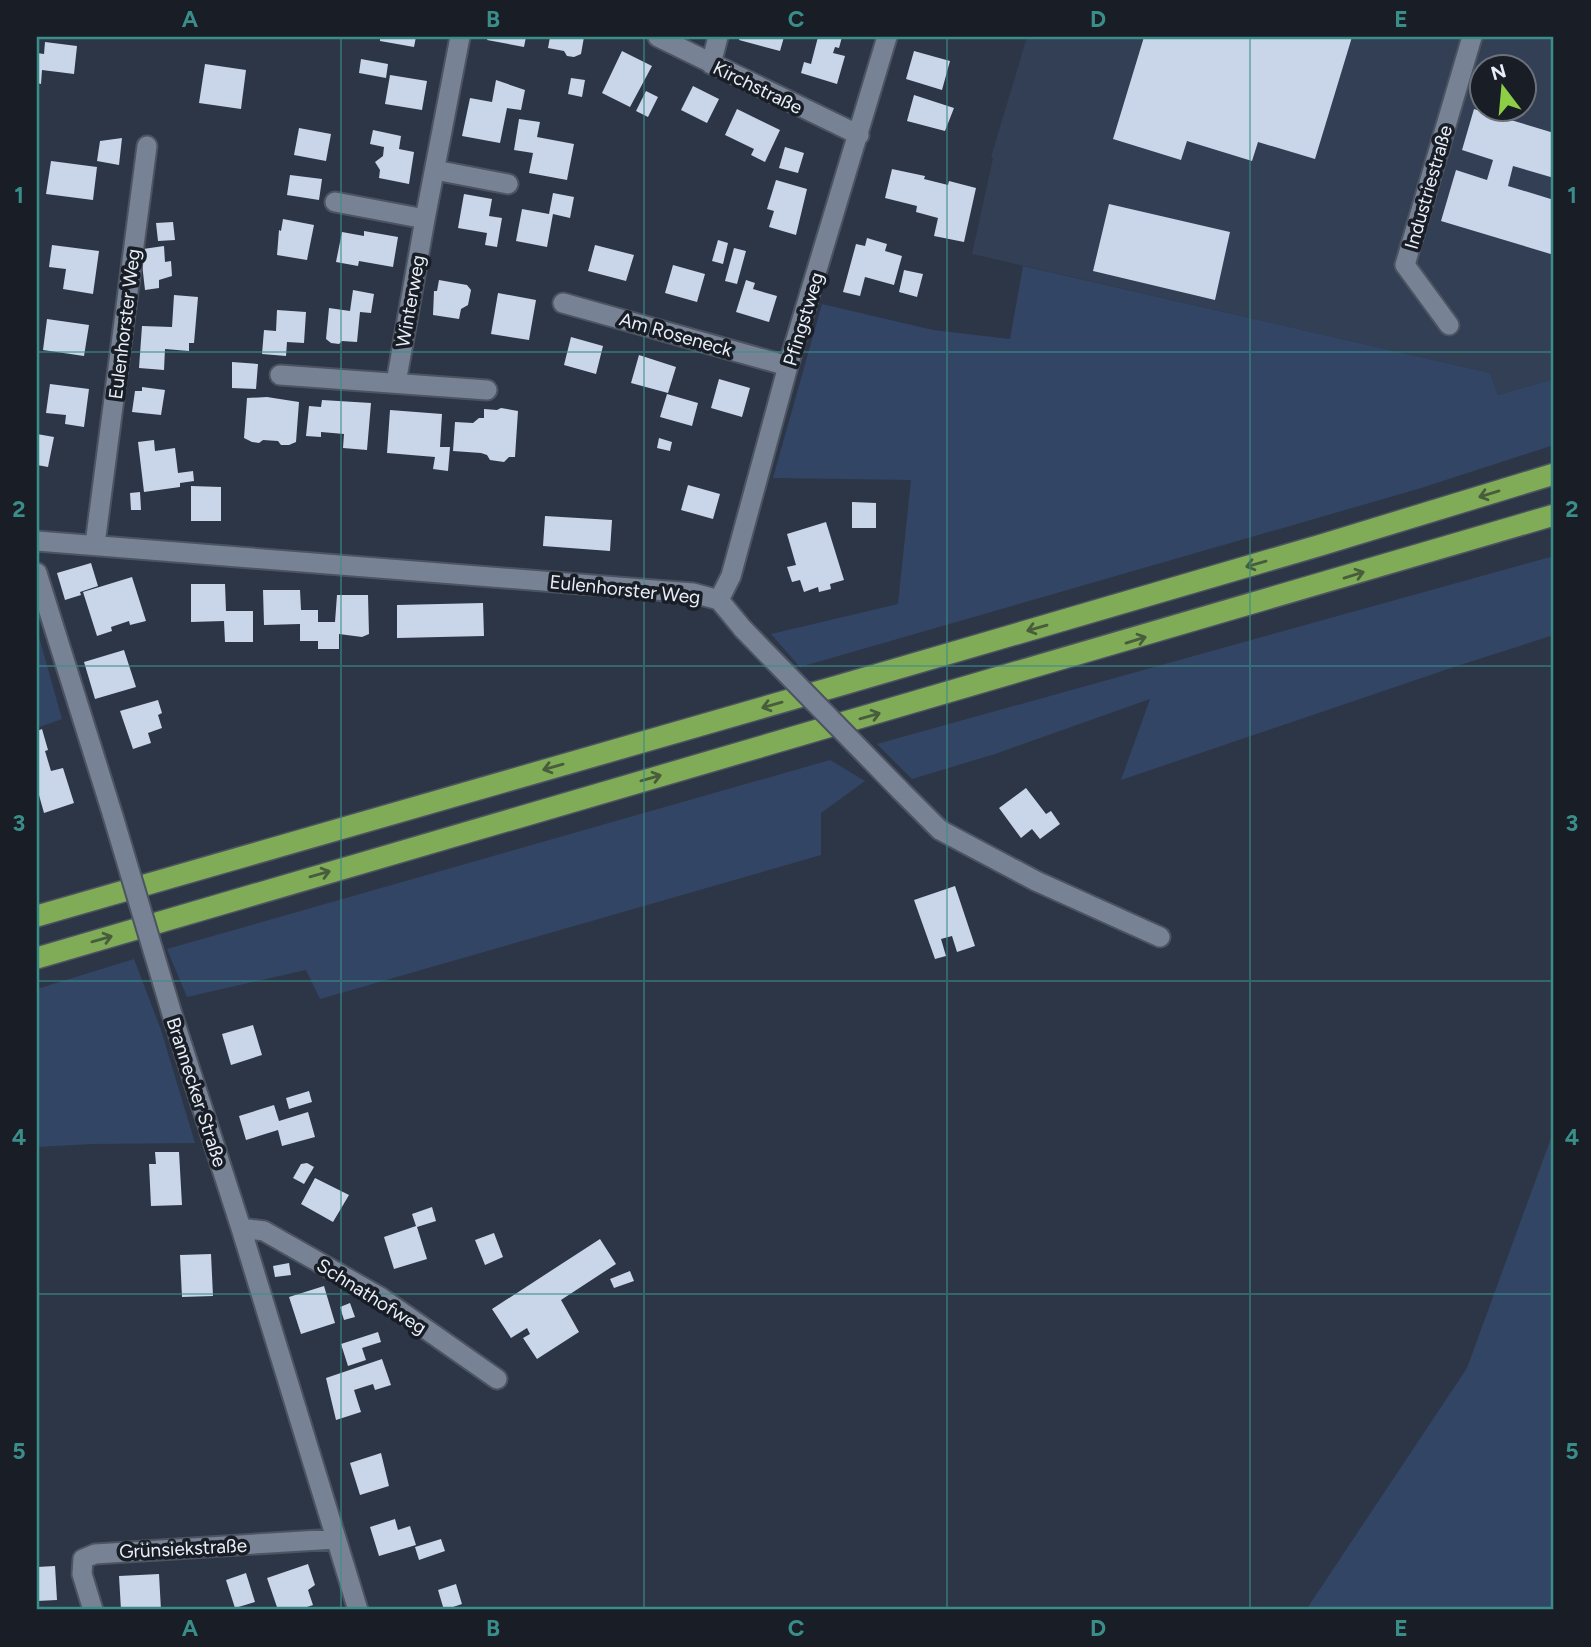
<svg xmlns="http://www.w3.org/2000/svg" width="1591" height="1647" font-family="Figtree,sans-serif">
	<rect width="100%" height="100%" fill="#2d3646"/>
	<path fill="#323f54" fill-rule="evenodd" d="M 1027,37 L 1554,37 L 1554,379 L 1498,395 L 1490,373 L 972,254 L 993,158 L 991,157 ZM 1482,66 L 1524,66 L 1524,108 L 1482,108 Z"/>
	<path fill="#324565" d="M 1023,266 L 1490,373 L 1498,395 L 1554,379 L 1554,445 L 1418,489 L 800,667 L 771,634 L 898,604 L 911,480 L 773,478 L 822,304 L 933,330 L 1010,339 Z
		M 1554,556 L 1554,635 L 1457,666 L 1121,780 L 1150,699 L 995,754 L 912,779 L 877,744 Z
		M 37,630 L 62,719 L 37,728 Z
		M 830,760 L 865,781 L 821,813 L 821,855 L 320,999 L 306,970 L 187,997 L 167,949 Z
		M 134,959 L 161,1030 L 195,1143 L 92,1144 L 37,1147 L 37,989 Z
		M 1554,1130 L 1554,1610 L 1306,1610 L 1467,1368 Z"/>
	<path fill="#c9d5e9" d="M 380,37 L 416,37 L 414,47 L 380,41 Z
		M 488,37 L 526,37 L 524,47 L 487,40 Z
		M 550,37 L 584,37 L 581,54 L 574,57 L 567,56 L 564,51 L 548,48 Z
		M 740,37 L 784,37 L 780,51 L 739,40 Z
		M 818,37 L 842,37 L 839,48 L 835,47 L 833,53 L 845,56 L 837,84 L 801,73 L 804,62 L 811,64 Z
		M 1144,37 L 1352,37 L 1315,159 L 1258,142 L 1252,161 L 1187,141 L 1181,160 L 1113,139 Z
		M 45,42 L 77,46 L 74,74 L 42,70 L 41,84 L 37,83 L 37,53 L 44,54 Z
		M 622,51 L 652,66 L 630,107 L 602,93 Z
		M 914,51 L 950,61 L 942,90 L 906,79 Z
		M 361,59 L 388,64 L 386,78 L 359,73 Z
		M 205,64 L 246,70 L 241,109 L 199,103 Z
		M 390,75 L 427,81 L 422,110 L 385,104 Z
		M 571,78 L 585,80 L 582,97 L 568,94 Z
		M 496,80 L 525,90 L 521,110 L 507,108 L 500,143 L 462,136 L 470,98 L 492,102 Z
		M 693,86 L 719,99 L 707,123 L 681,110 Z
		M 646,91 L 658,97 L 648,117 L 636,111 Z
		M 914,95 L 954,108 L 945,131 L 907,121 Z
		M 737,109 L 780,130 L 765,162 L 751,155 L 754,149 L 725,135 Z
		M 1474,109 L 1554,133 L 1554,178 L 1513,166 L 1508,186 L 1554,200 L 1554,255 L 1441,221 L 1456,170 L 1487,180 L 1493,160 L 1462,150 Z
		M 519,119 L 540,122 L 537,137 L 574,144 L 567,180 L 529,173 L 533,153 L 514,150 Z
		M 299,128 L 331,134 L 326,161 L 294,155 Z
		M 373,130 L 401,136 L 399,149 L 414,152 L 409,184 L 379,178 L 380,170 L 375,162 L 383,156 L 384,147 L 370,144 Z
		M 122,138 L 119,165 L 97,161 L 100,141 Z
		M 785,147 L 804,153 L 798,173 L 779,168 Z
		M 51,161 L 97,167 L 93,200 L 46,194 Z
		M 892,169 L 925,176 L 924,179 L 948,185 L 949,181 L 976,188 L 964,242 L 934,236 L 938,218 L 916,212 L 917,206 L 885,198 Z
		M 290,175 L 322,179 L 319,200 L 287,195 Z
		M 776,180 L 807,189 L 796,235 L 769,227 L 774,211 L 767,209 Z
		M 553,193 L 574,197 L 570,218 L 553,214 L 547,247 L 516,241 L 522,209 L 549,214 Z
		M 464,194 L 492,199 L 489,216 L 502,218 L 497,247 L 485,245 L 487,233 L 458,228 Z
		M 1109,204 L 1230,232 L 1215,300 L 1093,271 Z
		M 283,219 L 314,225 L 307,260 L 277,255 L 279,230 L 281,231 Z
		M 173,222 L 175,240 L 158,241 L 156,223 Z
		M 364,231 L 398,237 L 393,267 L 359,261 L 358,266 L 336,262 L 342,232 L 364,236 Z
		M 867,238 L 887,244 L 885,251 L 902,256 L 894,285 L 865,277 L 860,296 L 843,292 L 856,244 L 865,246 Z
		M 718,240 L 728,243 L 723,264 L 712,261 Z
		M 52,245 L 99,251 L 93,294 L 63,289 L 66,269 L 49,267 Z
		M 595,245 L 634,255 L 626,281 L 588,271 Z
		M 164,246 L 165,262 L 171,261 L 172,276 L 159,280 L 159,288 L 145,290 L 141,255 L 144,255 L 143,249 Z
		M 734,248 L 746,251 L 737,284 L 725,281 Z
		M 673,265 L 705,274 L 697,302 L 665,293 Z
		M 904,270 L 923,274 L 917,297 L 899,292 Z
		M 439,280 L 467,285 L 471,290 L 468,305 L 461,309 L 459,319 L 433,315 L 434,291 L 437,291 Z
		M 746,280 L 755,283 L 753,289 L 777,296 L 769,322 L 736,312 Z
		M 353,290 L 374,294 L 371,313 L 360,312 L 357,342 L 342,341 L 339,344 L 331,343 L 326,339 L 329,308 L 350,311 Z
		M 498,293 L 536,300 L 529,340 L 491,334 Z
		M 174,295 L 198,297 L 194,343 L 189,343 L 189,351 L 165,349 L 164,370 L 139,368 L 142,326 L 172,327 Z
		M 277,310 L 306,312 L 304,343 L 287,342 L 286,356 L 262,354 L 264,330 L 276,331 Z
		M 47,319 L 89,325 L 84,356 L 43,350 Z
		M 571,337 L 603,346 L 596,374 L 564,365 Z
		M 639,355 L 676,367 L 668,393 L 631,383 Z
		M 232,362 L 258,364 L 256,389 L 232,388 Z
		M 719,379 L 750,388 L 742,417 L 711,408 Z
		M 50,384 L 89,389 L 84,427 L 65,424 L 66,415 L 46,413 Z
		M 142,387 L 165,390 L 161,415 L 132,412 L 135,391 L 142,391 Z
		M 667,394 L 698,403 L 692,426 L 660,417 Z
		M 267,397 L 299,402 L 296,442 L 289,445 L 281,445 L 278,441 L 263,440 L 259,443 L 252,442 L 244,438 L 247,398 Z
		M 322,400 L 371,403 L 367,450 L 343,448 L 344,434 L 321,432 L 321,437 L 306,436 L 309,406 L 321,407 Z
		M 501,408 L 518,411 L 515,457 L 509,457 L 504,462 L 490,460 L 487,455 L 481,453 L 453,451 L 455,422 L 473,423 L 479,418 L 484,418 L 484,409 L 497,410 Z
		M 390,410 L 442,414 L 440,447 L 450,447 L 448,471 L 433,469 L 435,457 L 387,453 Z
		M 37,434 L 54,437 L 48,467 L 37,465 Z
		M 659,438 L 672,442 L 670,451 L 657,448 Z
		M 154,440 L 155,451 L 175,448 L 178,473 L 193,471 L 194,481 L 180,483 L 180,487 L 144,492 L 138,442 Z
		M 688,485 L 720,494 L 713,519 L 681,510 Z
		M 191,486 L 221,487 L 221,521 L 191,521 Z
		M 140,492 L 141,510 L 131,510 L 130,493 Z
		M 852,502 L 876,503 L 876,528 L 852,528 Z
		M 545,516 L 612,520 L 610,551 L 543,546 Z
		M 826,522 L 844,580 L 830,584 L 831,589 L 819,592 L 818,587 L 804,592 L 800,580 L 792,582 L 787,567 L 796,565 L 787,534 Z
		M 91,563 L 98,586 L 80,592 L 81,595 L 65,600 L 57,573 Z
		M 132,577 L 146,621 L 130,625 L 129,621 L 111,627 L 112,631 L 97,636 L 83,592 Z
		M 191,584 L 225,584 L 226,611 L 253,611 L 253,642 L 225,642 L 224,621 L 191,622 Z
		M 263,590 L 300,590 L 301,610 L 318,610 L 318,622 L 335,622 L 337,595 L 368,595 L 369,634 L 362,637 L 339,634 L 339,649 L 318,649 L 318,641 L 300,641 L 300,624 L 264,625 Z
		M 483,603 L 484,636 L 397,638 L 397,605 Z
		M 124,650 L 136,687 L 95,699 L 84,662 Z
		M 158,700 L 162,713 L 158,715 L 162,728 L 148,733 L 151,743 L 133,749 L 120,711 Z
		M 42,729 L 48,750 L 45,751 L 51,771 L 63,768 L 74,803 L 44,813 L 37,788 L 37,731 Z
		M 1026,788 L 1046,814 L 1051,811 L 1060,824 L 1040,839 L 1032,829 L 1021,838 L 999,808 Z
		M 955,886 L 975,946 L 957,952 L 952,936 L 941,939 L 946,956 L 935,959 L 914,900 Z
		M 253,1025 L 262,1055 L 231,1065 L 222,1034 Z
		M 309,1091 L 312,1102 L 289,1109 L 286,1098 Z
		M 274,1105 L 279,1121 L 308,1112 L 315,1137 L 282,1146 L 278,1130 L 246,1140 L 239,1116 Z
		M 155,1152 L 179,1152 L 182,1205 L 151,1206 L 149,1164 L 156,1164 Z
		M 307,1163 L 314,1167 L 304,1184 L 293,1178 L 301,1164 Z
		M 315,1178 L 349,1195 L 333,1222 L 301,1204 Z
		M 432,1207 L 436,1221 L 417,1227 L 427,1259 L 394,1269 L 384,1237 L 416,1226 L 412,1214 Z
		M 494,1233 L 503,1257 L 485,1265 L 475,1240 Z
		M 600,1239 L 616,1264 L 561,1300 L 579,1332 L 537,1359 L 523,1338 L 530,1334 L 527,1328 L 511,1338 L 492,1309 Z
		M 211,1254 L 213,1296 L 182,1297 L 180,1255 Z
		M 289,1263 L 291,1275 L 275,1277 L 273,1266 Z
		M 630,1271 L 634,1281 L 614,1288 L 610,1279 Z
		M 324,1286 L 335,1323 L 301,1334 L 289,1297 Z
		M 350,1303 L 355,1317 L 344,1320 L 340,1307 Z
		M 378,1332 L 381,1342 L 362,1348 L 366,1360 L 348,1366 L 341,1344 Z
		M 382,1359 L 391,1385 L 375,1390 L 373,1384 L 354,1390 L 361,1412 L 336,1420 L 326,1378 Z
		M 381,1453 L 389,1486 L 360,1495 L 350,1463 Z
		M 395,1519 L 398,1530 L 410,1526 L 416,1545 L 379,1556 L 370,1527 Z
		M 441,1539 L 445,1551 L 419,1560 L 415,1547 Z
		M 308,1564 L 315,1585 L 308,1590 L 313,1605 L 298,1610 L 278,1610 L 267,1578 Z
		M 55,1566 L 57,1600 L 37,1601 L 37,1567 Z
		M 246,1573 L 255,1602 L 235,1608 L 226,1580 Z
		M 159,1574 L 161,1610 L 121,1610 L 119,1576 Z
		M 456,1584 L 462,1604 L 444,1610 L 438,1590 Z"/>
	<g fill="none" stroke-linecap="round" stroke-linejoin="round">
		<defs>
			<path id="minor" d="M 658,37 L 859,135
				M 711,64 L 718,37
				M 435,170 L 508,184
				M 335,202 L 425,219
				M 563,303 L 788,366
				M 1449,325 L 1405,265 L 1472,37
				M 280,375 L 487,390
				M 396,383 L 425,219 L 460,37
				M 37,541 L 693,593 L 719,600 L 743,629
				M 95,544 L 147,146
				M 37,573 L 113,816
				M 719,600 L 731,576 L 788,366 L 887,37
				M 900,790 L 940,830 L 1036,881 L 1160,937
				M 172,1014 L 241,1228 L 358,1610
				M 241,1228 L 264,1231 L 380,1297 L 497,1379
				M 93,1610 L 82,1574 L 83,1559 L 95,1554 L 336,1539"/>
			<path id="motorway" d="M 37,916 L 841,685 L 1321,545 L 1554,474
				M 37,958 C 542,809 1049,666 1554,515"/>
		</defs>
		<use href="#minor" stroke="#4c5361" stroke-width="23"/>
		<use href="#motorway" stroke="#4c5361" stroke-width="24"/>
		<use href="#minor" stroke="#778294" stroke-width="19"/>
		<use href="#motorway" stroke="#80ab57" stroke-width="21"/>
		<defs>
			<path id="minor-bridge" d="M 743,629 L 900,790
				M 113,816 L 172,1014"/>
		</defs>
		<use href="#minor-bridge" stroke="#4c5361" stroke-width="23" stroke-linecap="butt"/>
		<use href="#minor-bridge" stroke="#778294" stroke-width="19"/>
	</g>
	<defs><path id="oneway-shaft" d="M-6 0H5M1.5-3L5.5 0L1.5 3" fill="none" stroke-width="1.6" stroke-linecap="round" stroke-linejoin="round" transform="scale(1.75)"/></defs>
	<g stroke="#475d3c">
		<use href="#oneway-shaft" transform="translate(1489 494) rotate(163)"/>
		<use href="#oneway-shaft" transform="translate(1256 564) rotate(164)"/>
		<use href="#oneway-shaft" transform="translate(1354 575) rotate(-17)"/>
		<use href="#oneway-shaft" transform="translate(1037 628) rotate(164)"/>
		<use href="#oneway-shaft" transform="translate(1136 640) rotate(-17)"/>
		<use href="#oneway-shaft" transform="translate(772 705) rotate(164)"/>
		<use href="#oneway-shaft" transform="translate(870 716) rotate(-16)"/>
		<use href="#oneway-shaft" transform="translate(553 767) rotate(164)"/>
		<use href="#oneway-shaft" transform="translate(651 778) rotate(-16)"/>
		<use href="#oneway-shaft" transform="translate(320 874) rotate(-16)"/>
		<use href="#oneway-shaft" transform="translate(102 939) rotate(-16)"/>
	</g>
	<path fill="none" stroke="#3a8e8a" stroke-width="2" stroke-opacity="0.55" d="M 341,37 L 341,1610M 644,37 L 644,1610M 947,37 L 947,1610M 1250,37 L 1250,1610M 37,352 L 1554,352M 37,666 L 1554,666M 37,981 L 1554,981M 37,1294 L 1554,1294"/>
	<g text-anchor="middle" stroke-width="7" stroke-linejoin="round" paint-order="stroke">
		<g font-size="19" fill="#e8eef8" stroke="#191d25">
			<text transform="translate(758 87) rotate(26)" y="7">Kirchstraße</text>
			<text transform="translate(1428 187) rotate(-74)" y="7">Industriestraße</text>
			<text transform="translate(410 301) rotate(-80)" y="7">Winterweg</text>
			<text transform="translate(803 319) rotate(-73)" y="7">Pfingstweg</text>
			<text transform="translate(124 324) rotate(-83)" y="7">Eulenhorster Weg</text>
			<text transform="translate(676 334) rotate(16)" y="7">Am Roseneck</text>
			<text transform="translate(625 589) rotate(6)" y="7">Eulenhorster Weg</text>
			<text transform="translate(197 1092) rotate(72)" y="7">Brannecker Straße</text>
			<text transform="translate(372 1296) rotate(32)" y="7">Schnathofweg</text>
			<text transform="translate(183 1548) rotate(-3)" y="7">Grünsiekstraße</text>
		</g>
	</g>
	<rect width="1591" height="1647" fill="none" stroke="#191d25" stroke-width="77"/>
	<g transform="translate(1503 88) rotate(344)"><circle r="33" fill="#191d25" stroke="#6c7179" stroke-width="2"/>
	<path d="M0-5L12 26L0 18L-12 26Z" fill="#8cce45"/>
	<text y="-10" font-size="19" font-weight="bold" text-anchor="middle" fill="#e8eef8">N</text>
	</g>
	<rect x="38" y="38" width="1514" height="1570" fill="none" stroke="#3a8e8a" stroke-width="2.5"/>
	<g font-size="23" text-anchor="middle" font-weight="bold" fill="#3a8e8a">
		<text x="190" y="27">A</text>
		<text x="493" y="27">B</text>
		<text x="796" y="27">C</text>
		<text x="1098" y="27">D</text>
		<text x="1401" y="27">E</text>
		<text x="19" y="203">1</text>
		<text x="1572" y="203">1</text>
		<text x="19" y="517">2</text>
		<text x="1572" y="517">2</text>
		<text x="19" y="831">3</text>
		<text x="1572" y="831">3</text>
		<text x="19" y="1145">4</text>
		<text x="1572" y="1145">4</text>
		<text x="19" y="1459">5</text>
		<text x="1572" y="1459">5</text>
		<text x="190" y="1636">A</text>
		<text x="493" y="1636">B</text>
		<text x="796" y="1636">C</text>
		<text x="1098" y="1636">D</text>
		<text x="1401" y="1636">E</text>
	</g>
</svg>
